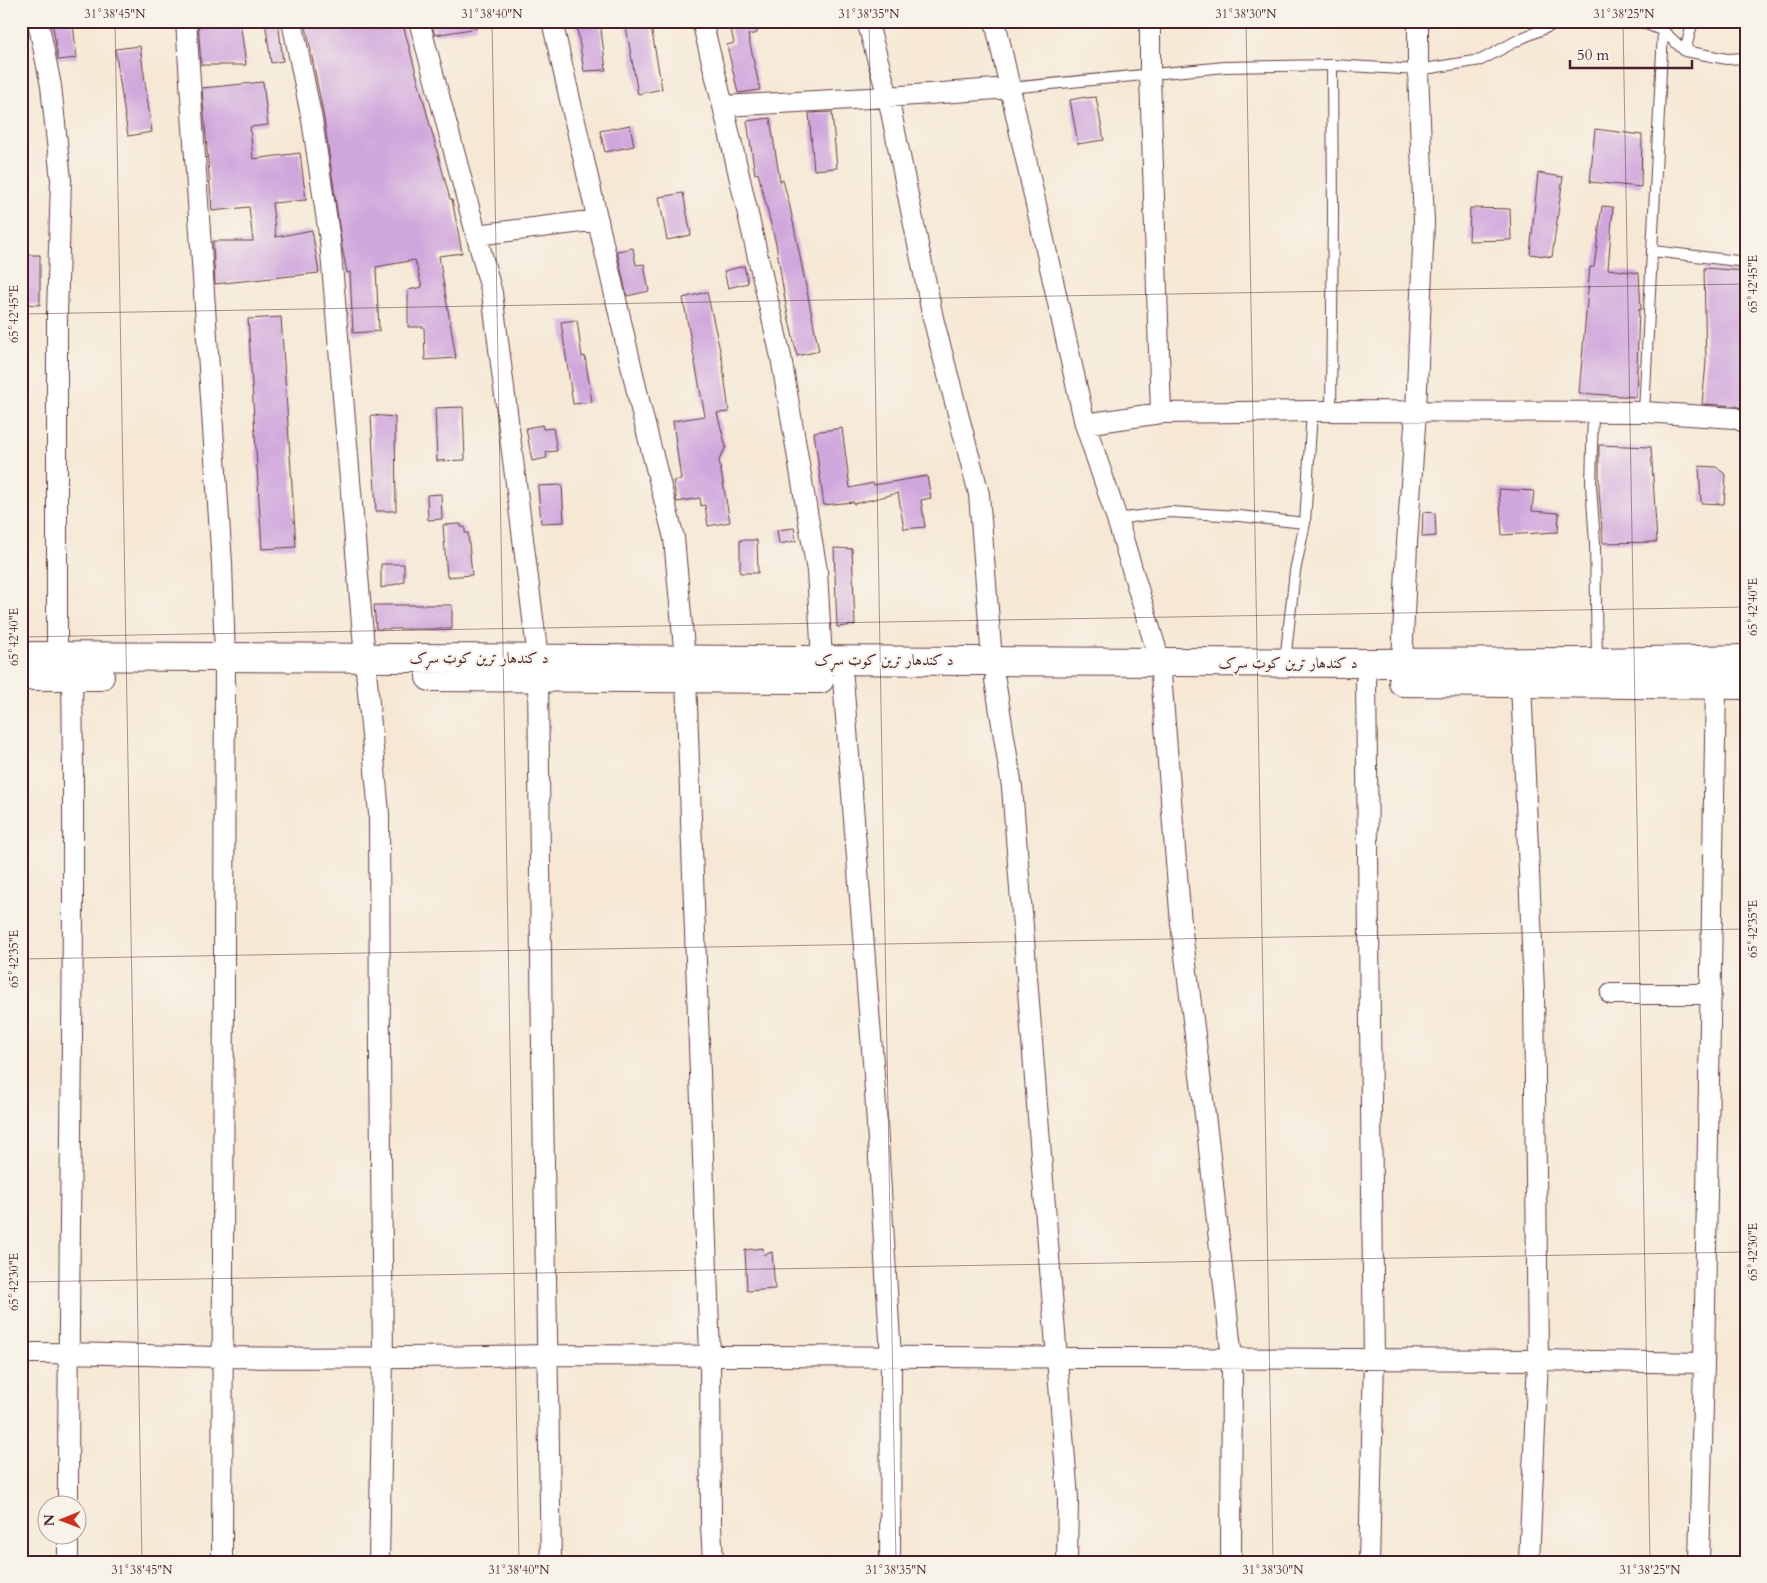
<svg xmlns="http://www.w3.org/2000/svg" width="1767" height="1583" font-family="Cardo,Amiri,serif">
	<rect width="100%" height="100%" fill="#f7f3e8"/>
	<filter id="ink" filterUnits="userSpaceOnUse"><feTurbulence type="fractalNoise" baseFrequency=".02" numOctaves="2"/><feDisplacementMap in="SourceGraphic" scale="10" xChannelSelector="R" yChannelSelector="G"/><feConvolveMatrix kernelMatrix="1 2 1 2 8 2 1 2 1" color-interpolation-filters="sRGB"/></filter>
	<filter id="wash" filterUnits="userSpaceOnUse"><feTurbulence type="fractalNoise" baseFrequency=".0096" numOctaves="4" result="noise"/><feDisplacementMap in="SourceGraphic" scale="20" xChannelSelector="R" yChannelSelector="G"/><feGaussianBlur stdDeviation="1.12" result="paint"/><feColorMatrix in="noise" values="0 0 0 0 0 0 0 0 0 0 0 0 0 0 0 0 0 1.4 0 .05"/><feComposite in="paint" operator="in"/></filter>
	<g filter="url(#wash)">
		<rect width="100%" height="100%" fill="#f6e8d5"/>
		<g id="blocks">
			<path fill="#d0a7dd" d="M 52,21 L 70,21 L 71,25 L 73,25 L 77,58 L 58,60 Z
				M 198,21 L 240,21 L 246,65 L 201,65 Z
				M 265,21 L 278,21 L 283,61 L 271,63 Z
				M 305,21 L 402,21 L 450,199 L 452,199 L 462,253 L 439,256 L 456,358 L 425,360 L 424,327 L 408,327 L 408,290 L 422,287 L 415,260 L 376,267 L 379,331 L 353,333 L 350,272 L 347,273 L 342,247 L 324,118 Z
				M 431,21 L 476,21 L 477,28 L 435,35 Z
				M 576,21 L 600,21 L 606,70 L 584,71 Z
				M 625,21 L 650,21 L 662,89 L 638,94 Z
				M 729,21 L 755,21 L 757,33 L 748,35 L 760,90 L 738,93 L 727,45 L 734,43 Z
				M 140,46 L 152,132 L 128,136 L 115,49 Z
				M 263,82 L 268,125 L 250,127 L 253,159 L 300,153 L 306,200 L 272,203 L 276,237 L 312,230 L 319,273 L 215,284 L 213,241 L 253,241 L 249,207 L 212,211 L 202,88 Z
				M 1085,97 L 1085,98 L 1096,97 L 1104,140 L 1078,144 L 1070,100 Z
				M 832,112 L 837,168 L 814,170 L 809,113 Z
				M 770,118 L 780,181 L 783,180 L 790,207 L 819,351 L 797,356 L 786,306 L 776,244 L 758,173 L 755,174 L 747,121 Z
				M 630,125 L 634,146 L 605,152 L 600,131 Z
				M 1595,129 L 1642,135 L 1641,187 L 1590,182 Z
				M 1538,173 L 1563,177 L 1552,257 L 1530,254 Z
				M 683,193 L 691,235 L 667,240 L 659,197 Z
				M 1602,206 L 1613,207 L 1608,269 L 1639,273 L 1641,310 L 1639,309 L 1636,397 L 1579,393 L 1590,267 L 1594,267 Z
				M 1470,208 L 1510,209 L 1511,240 L 1469,241 Z
				M 633,248 L 636,265 L 644,264 L 649,291 L 627,296 L 617,251 Z
				M 21,255 L 40,255 L 40,305 L 21,304 Z
				M 744,266 L 748,283 L 728,288 L 724,271 Z
				M 1704,268 L 1746,271 L 1746,410 L 1736,406 L 1702,404 L 1706,363 Z
				M 707,292 L 722,359 L 729,412 L 717,413 L 726,447 L 719,460 L 730,522 L 708,526 L 705,505 L 701,506 L 700,498 L 677,502 L 673,481 L 681,480 L 673,421 L 705,416 L 683,298 Z
				M 281,317 L 296,547 L 262,549 L 248,319 Z
				M 577,320 L 582,357 L 585,356 L 592,402 L 573,404 L 561,322 Z
				M 463,407 L 465,460 L 437,461 L 435,408 Z
				M 371,415 L 395,417 L 396,511 L 376,511 Z
				M 542,425 L 543,429 L 553,428 L 557,451 L 546,452 L 547,458 L 532,461 L 526,428 Z
				M 842,428 L 850,488 L 873,483 L 874,485 L 927,476 L 931,498 L 921,500 L 925,527 L 904,529 L 898,493 L 854,504 L 853,502 L 824,505 L 814,432 Z
				M 1599,445 L 1651,447 L 1657,542 L 1603,543 L 1599,490 Z
				M 1699,466 L 1716,467 L 1726,475 L 1724,504 L 1701,503 Z
				M 562,485 L 564,522 L 541,523 L 538,486 Z
				M 1499,489 L 1534,491 L 1532,511 L 1559,513 L 1558,532 L 1502,535 Z
				M 441,494 L 442,519 L 428,520 L 427,495 Z
				M 1423,512 L 1435,513 L 1436,536 L 1422,537 Z
				M 461,524 L 461,527 L 465,527 L 465,533 L 468,533 L 472,575 L 447,577 L 443,525 Z
				M 794,528 L 796,541 L 779,544 L 777,530 Z
				M 740,540 L 757,540 L 758,573 L 740,573 Z
				M 834,548 L 852,549 L 855,625 L 837,627 Z
				M 381,564 L 404,564 L 404,582 L 381,588 Z
				M 374,605 L 452,605 L 452,629 L 376,629 Z
				M 763,1248 L 764,1255 L 772,1252 L 775,1289 L 747,1291 L 745,1250 Z"/>
		</g>
	</g>
	<g filter="url(#ink)">
		<use href="#blocks" fill-opacity="0" stroke="#643d44" stroke-width="1"/>
		<g fill="none" stroke-linecap="round" stroke-linejoin="round">
			<defs>
				<path id="lane" d="M 1639,21 L 1663,31 L 1685,51 L 1727,59 L 1746,58
					M 1685,51 L 1693,21
					M 1009,88 L 1225,67 L 1332,65 L 1418,70 L 1481,60 L 1522,38 L 1562,21
					M 1653,251 L 1746,262
					M 1331,411 L 1333,213 L 1332,65
					M 1593,412 L 1591,485 L 1595,543 L 1597,661
					M 1644,412 L 1663,31
					M 1117,519 L 1170,512 L 1239,516 L 1305,523
					M 1285,661 L 1295,571 L 1305,523 L 1312,411"/>
				<path id="street" d="M 38,21 L 51,86 L 61,180 L 57,315 L 57,656
					M 186,21 L 222,564 L 225,658 L 222,1562
					M 292,21 L 312,120 L 330,241 L 365,659 L 379,814 L 380,1054 L 383,1358 L 379,1562
					M 419,21 L 492,293 L 538,658
					M 552,21 L 642,413 L 674,538 L 685,659
					M 702,21 L 723,106 L 781,357 L 817,571 L 822,660
					M 867,21 L 888,97 L 933,318 L 979,494 L 992,661
					M 995,21 L 1085,424 L 1117,519 L 1160,662 L 1181,924 L 1208,1139 L 1232,1359 L 1231,1562
					M 1150,21 L 1150,75 L 1161,413
					M 723,106 L 888,97 L 1009,88
					M 476,235 L 598,220
					M 1085,424 L 1161,413 L 1312,411 L 1644,412 L 1735,418 L 1746,423
					M 1402,663 L 1407,543 L 1416,411 L 1424,223 L 1418,70 L 1418,21
					M 538,678 L 542,1049 L 551,1562
					M 686,678 L 710,1356 L 711,1526 L 713,1562
					M 843,679 L 874,1075 L 891,1357 L 890,1562
					M 995,680 L 1012,787 L 1068,1498 L 1067,1562
					M 1366,681 L 1374,1360 L 1369,1562
					M 1521,682 L 1534,991 L 1538,1360 L 1529,1562
					M 1611,994 L 1711,994
					M 21,1353 C 88,1352 155,1356 222,1357 C 331,1359 439,1357 548,1355 L 1538,1360 L 1704,1363
					M 68,1506 C 68,1229 76,952 72,676
					M 68,1536 L 68,1562
					M 1699,1562 L 1704,1363 L 1716,685"/>
				<path id="primary" d="M 21,656 L 1365,663 L 1597,662 L 1746,659
					M 21,676 L 100,676
					M 430,677 L 820,679
					M 1403,682 L 1746,685"/>
			</defs>
			<use href="#lane" stroke="#643d44" stroke-width="12"/>
			<use href="#street" stroke="#643d44" stroke-width="22"/>
			<use href="#primary" stroke="#643d44" stroke-width="30"/>
			<use href="#lane" stroke="#fff" stroke-width="10"/>
			<use href="#street" stroke="#fff" stroke-width="20"/>
			<use href="#primary" stroke="#fff" stroke-width="28"/>
		</g>
	</g>
	<path fill="none" stroke="#4a1f2b" stroke-width="1" stroke-opacity="0.45" d="M 115,21 L 142,1562M 492,21 L 519,1562M 869,21 L 896,1562M 1246,21 L 1273,1562M 1623,21 L 1650,1562M 21,314 L 1746,284M 21,637 L 1746,607M 21,959 L 1746,929M 21,1282 L 1746,1252"/>
	<g text-anchor="middle" stroke-width="4" stroke-linejoin="round" paint-order="stroke">
		<g font-size="15" fill="#4a1f2b" stroke="#f7f3e8">
			<text x="479" y="663">د کندهار ترين کوټ سړک</text>
			<text x="884" y="665">د کندهار ترين کوټ سړک</text>
			<text x="1288" y="668">د کندهار ترين کوټ سړک</text>
		</g>
	</g>
	<rect width="1767" height="1583" fill="none" stroke="#f7f3e8" stroke-width="55"/>
	<g transform="translate(62 1520) rotate(269)"><circle r="24" fill="#f7f3e8" stroke="#b29e9c"/>
	<path d="M0-4L9 19L0 12L-9 19Z" fill="#c8321e"/>
	<text y="-8" font-size="14" font-weight="bold" text-anchor="middle" fill="#4a1f2b">N</text>
	</g>
	<path d="M1570 60v8h122v-8" fill="none" stroke="#4a1f2b" stroke-width="2.5"/>
	<text x="1577" y="60" font-size="15" fill="#4a1f2b" stroke="#f7f3e8" stroke-width="4" paint-order="stroke">50 m</text>
	<rect x="28" y="28" width="1712" height="1528" fill="none" stroke="#4a1f2b" stroke-width="2"/>
	<g font-size="12" text-anchor="middle" fill="#4a1f2b">
		<text x="115" y="18">31°38'45"N</text>
		<text x="492" y="18">31°38'40"N</text>
		<text x="869" y="18">31°38'35"N</text>
		<text x="1246" y="18">31°38'30"N</text>
		<text x="1624" y="18">31°38'25"N</text>
		<text transform="translate(1753 284) rotate(-90)" y="4">65°42'45"E</text>
		<text transform="translate(14 314) rotate(-90)" y="4">65°42'45"E</text>
		<text transform="translate(1753 607) rotate(-90)" y="4">65°42'40"E</text>
		<text transform="translate(14 637) rotate(-90)" y="4">65°42'40"E</text>
		<text transform="translate(1753 929) rotate(-90)" y="4">65°42'35"E</text>
		<text transform="translate(14 959) rotate(-90)" y="4">65°42'35"E</text>
		<text transform="translate(1753 1252) rotate(-90)" y="4">65°42'30"E</text>
		<text transform="translate(14 1282) rotate(-90)" y="4">65°42'30"E</text>
		<text x="142" y="1574">31°38'45"N</text>
		<text x="519" y="1574">31°38'40"N</text>
		<text x="896" y="1574">31°38'35"N</text>
		<text x="1273" y="1574">31°38'30"N</text>
		<text x="1650" y="1574">31°38'25"N</text>
	</g>
</svg>
